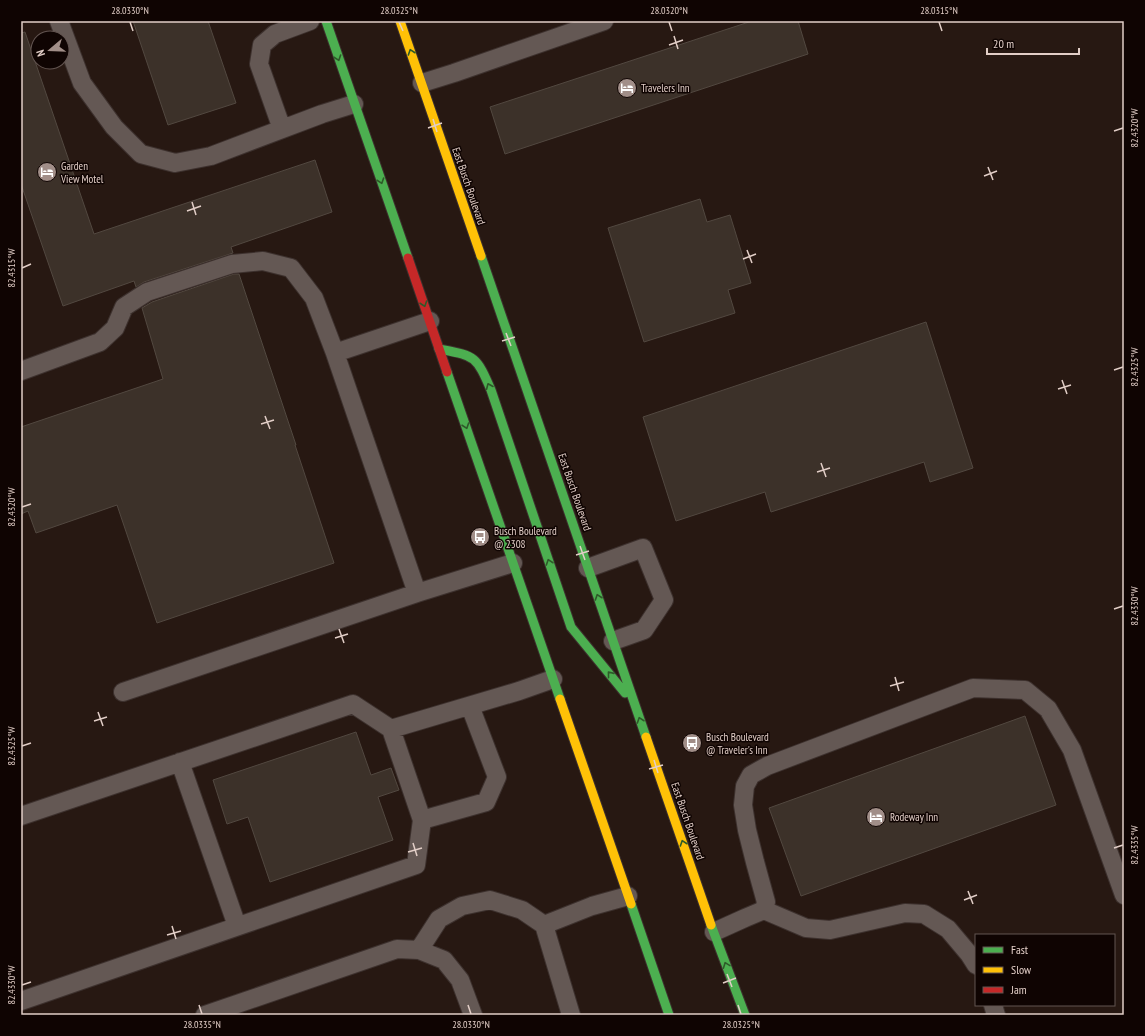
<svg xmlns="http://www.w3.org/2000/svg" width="1145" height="1036" font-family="'PT Sans Narrow',sans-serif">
	<rect width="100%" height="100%" fill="#271812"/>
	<path fill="#3c3129" stroke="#524840" d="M 133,21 L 208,21 L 236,103 L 168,125 Z
		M 752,21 L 798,21 L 808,54 L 505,154 L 490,107 Z
		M 25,32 L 94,234 L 315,160 L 332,212 L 231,247 L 233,253 L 144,282 L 136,287 L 134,281 L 63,306 L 21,184 L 21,33 Z
		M 700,199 L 707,222 L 730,215 L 751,283 L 728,290 L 735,313 L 644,342 L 608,228 Z
		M 234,274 L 239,274 L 296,445 L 295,445 L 334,563 L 157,623 L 117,505 L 36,533 L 28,511 L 21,514 L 21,427 L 163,379 L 142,308 L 152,302 Z
		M 926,322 L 973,468 L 930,482 L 924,462 L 771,512 L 765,492 L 676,521 L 643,417 Z
		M 1025,716 L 1056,805 L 801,896 L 769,808 Z
		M 356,732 L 371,775 L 391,768 L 399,790 L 378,797 L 393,840 L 270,882 L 248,817 L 227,824 L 213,780 Z"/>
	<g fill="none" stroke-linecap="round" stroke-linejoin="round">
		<defs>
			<path id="lane" d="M 59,21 L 82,83 L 114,127 L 141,154 L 175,163 L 211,156 L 322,114 L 354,104
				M 422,83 L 454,73 L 604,21
				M 282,129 L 259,64 L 262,45 L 275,34 L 310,21
				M 21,371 L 100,342 L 115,328 L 124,307 L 147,292 L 232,264 L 263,261 L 291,268 L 314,298 L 335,353 L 430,321
				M 588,568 L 643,548 L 664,600 L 644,630 L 613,641
				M 417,593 L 513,563
				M 123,692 L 417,593 L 335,353
				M 391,729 L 519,691 L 553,679
				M 180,762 L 237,926
				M 21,816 L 353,704 L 391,729 L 422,820 L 416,865 L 21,1001
				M 422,820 L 486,802 L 497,777 L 470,706
				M 764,910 L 806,928 L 830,930 L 905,913 L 924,914 L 948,929 L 969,954 L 976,965
				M 714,932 L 745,918 L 764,910 L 766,902 L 755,862 L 747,830 L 743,805 L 745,786 L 751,775 L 767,766 L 973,688 L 1025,690 L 1048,709 L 1072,750 L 1124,895
				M 419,950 L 439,919 L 462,906 L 490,900 L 522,910 L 544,925
				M 993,1005 L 996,1015
				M 205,1015 L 397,949 L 419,950 L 444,960 L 460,980 L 473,1015
				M 571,1015 L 544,925 L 592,906 L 628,896"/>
			<path id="fast" d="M 326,21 L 408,258
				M 481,256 L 646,737
				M 439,349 C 475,356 476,355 491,390 L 571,627 L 625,693
				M 447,372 L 560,699
				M 631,904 L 669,1015
				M 711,925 L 745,1015"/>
			<path id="slow" d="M 400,21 L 481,256
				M 560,699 L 631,904
				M 646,737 L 711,925"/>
			<path id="jam" d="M 408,258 L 447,372"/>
		</defs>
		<use href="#lane" stroke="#3d312e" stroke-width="20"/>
		<use href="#fast" stroke="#3d312e" stroke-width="11"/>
		<use href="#slow" stroke="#3d312e" stroke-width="11"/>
		<use href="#jam" stroke="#3d312e" stroke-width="11"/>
		<use href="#lane" stroke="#645854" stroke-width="18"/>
		<use href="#fast" stroke="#4caf50" stroke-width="9"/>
		<use href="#slow" stroke="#ffc107" stroke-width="9"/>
		<use href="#jam" stroke="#c62828" stroke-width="9"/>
	</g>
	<defs><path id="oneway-chevron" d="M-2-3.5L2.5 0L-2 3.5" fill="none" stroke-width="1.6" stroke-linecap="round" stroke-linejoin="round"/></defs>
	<g stroke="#2e5a29">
		<use href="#oneway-chevron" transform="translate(411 52) rotate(-109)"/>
		<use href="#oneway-chevron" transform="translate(338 58) rotate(71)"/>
		<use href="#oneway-chevron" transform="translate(381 181) rotate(71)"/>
		<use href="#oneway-chevron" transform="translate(424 304) rotate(71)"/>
		<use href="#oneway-chevron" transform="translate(489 386) rotate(-113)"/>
		<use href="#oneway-chevron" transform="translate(466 426) rotate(71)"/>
		<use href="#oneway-chevron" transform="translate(549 562) rotate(-109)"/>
		<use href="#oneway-chevron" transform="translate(598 597) rotate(-109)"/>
		<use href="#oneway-chevron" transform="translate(610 674) rotate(-129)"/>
		<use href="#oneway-chevron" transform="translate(640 720) rotate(-109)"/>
		<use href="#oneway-chevron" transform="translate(683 843) rotate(-109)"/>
		<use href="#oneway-chevron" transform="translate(726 965) rotate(-111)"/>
	</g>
	<path fill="none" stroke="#e2cec7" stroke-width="1.5" d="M 130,22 L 133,31M 399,22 L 403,31M 669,22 L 672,31M 939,22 L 942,31M 674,36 L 678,49M 669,45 L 683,40M 433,119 L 437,132M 428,128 L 442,123M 1114,131 L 1123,128M 988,167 L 993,180M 984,176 L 997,171M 192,202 L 196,215M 187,211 L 201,206M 747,250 L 752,263M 743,259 L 756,254M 22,268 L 31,264M 506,333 L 511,346M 502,341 L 515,337M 1114,370 L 1123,367M 1062,380 L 1067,394M 1058,389 L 1071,385M 265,416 L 270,429M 261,424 L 274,420M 821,463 L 826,477M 817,472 L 830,468M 22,507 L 31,504M 580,546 L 585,560M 576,555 L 589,551M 1114,609 L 1123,606M 339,629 L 344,643M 335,638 L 348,634M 895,677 L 899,691M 890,686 L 904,682M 98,712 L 103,726M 94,721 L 107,717M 22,746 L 31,743M 654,760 L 658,773M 649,769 L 663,765M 413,843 L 417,856M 1114,848 L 1123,845M 408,852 L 422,848M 968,891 L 973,904M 964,900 L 977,895M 172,926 L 176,939M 167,935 L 181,931M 727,974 L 732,987M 723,983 L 736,978M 22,985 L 31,982M 199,1005 L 202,1014M 468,1005 L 471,1014M 738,1005 L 741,1014"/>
	<defs>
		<symbol id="hotel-disc" viewBox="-11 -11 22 22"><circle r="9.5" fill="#a18e88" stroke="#0f0402"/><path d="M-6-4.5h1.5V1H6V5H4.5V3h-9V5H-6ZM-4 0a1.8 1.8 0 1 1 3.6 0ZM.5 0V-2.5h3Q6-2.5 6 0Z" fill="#fff"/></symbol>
		<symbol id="bus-disc" viewBox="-11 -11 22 22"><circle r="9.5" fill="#a18e88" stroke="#0f0402"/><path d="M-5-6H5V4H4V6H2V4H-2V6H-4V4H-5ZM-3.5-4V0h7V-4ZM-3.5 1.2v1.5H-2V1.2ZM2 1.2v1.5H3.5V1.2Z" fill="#fff"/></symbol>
	</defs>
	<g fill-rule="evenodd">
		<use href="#hotel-disc" x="616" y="77" width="22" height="22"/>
		<use href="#hotel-disc" x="36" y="161" width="22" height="22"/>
		<use href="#bus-disc" x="469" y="526" width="22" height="22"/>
		<use href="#bus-disc" x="681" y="732" width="22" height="22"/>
		<use href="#hotel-disc" x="865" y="806" width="22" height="22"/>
	</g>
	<g text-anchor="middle" stroke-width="3" stroke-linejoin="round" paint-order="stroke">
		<g font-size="11" fill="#e2cec7" stroke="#0f0402" text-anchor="start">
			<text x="641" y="92">Travelers Inn</text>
			<text x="61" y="170">Garden<tspan x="61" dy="13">View Motel</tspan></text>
			<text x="494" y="535">Busch Boulevard<tspan x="494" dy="13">@ 2308</tspan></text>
			<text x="706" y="741">Busch Boulevard<tspan x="706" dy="13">@ Traveler's Inn</tspan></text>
			<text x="890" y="821">Rodeway Inn</text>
		</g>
		<g font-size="11" fill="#e2cec7" stroke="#0f0402">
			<text transform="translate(469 186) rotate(71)" y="4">East Busch Boulevard</text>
			<text transform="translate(575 492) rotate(71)" y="4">East Busch Boulevard</text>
			<text transform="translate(688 821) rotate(71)" y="4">East Busch Boulevard</text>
		</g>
	</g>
	<rect width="1145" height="1036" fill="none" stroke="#0f0402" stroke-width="44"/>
	<rect x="975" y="934" width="140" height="72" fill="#0f0402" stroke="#635551"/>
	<rect x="983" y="947" width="20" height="6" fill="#4caf50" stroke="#635551"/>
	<text x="1011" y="954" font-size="12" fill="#e2cec7">Fast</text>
	<rect x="983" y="967" width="20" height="6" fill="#ffc107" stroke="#635551"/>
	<text x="1011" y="974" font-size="12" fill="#e2cec7">Slow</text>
	<rect x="983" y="987" width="20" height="6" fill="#c62828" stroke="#635551"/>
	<text x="1011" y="994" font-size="12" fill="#e2cec7">Jam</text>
	<g transform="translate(50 50) rotate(251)"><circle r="19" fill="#0f0402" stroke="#635551"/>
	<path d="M0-3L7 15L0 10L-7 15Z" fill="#a18e88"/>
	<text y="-6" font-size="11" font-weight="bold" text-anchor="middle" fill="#e2cec7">N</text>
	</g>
	<path d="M987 48v6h92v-6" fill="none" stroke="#e2cec7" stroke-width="2"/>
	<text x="993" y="48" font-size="12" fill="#e2cec7" stroke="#0f0402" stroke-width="3" paint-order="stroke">20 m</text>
	<rect x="22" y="22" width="1101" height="992" fill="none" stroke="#e2cec7" stroke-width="1.5"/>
	<g font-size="10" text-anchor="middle" fill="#e2cec7">
		<text x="130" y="14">28.0330°N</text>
		<text x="399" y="14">28.0325°N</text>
		<text x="669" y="14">28.0320°N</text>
		<text x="939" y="14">28.0315°N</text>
		<text transform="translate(1134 128) rotate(-90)" y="4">82.4320°W</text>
		<text transform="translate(11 268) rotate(-90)" y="4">82.4315°W</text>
		<text transform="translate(1134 367) rotate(-90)" y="4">82.4325°W</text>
		<text transform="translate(11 507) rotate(-90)" y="4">82.4320°W</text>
		<text transform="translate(1134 606) rotate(-90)" y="4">82.4330°W</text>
		<text transform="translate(11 746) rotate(-90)" y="4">82.4325°W</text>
		<text transform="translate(1134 845) rotate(-90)" y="4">82.4335°W</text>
		<text transform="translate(11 985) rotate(-90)" y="4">82.4330°W</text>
		<text x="202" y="1028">28.0335°N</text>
		<text x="471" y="1028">28.0330°N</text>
		<text x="741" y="1028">28.0325°N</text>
	</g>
</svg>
